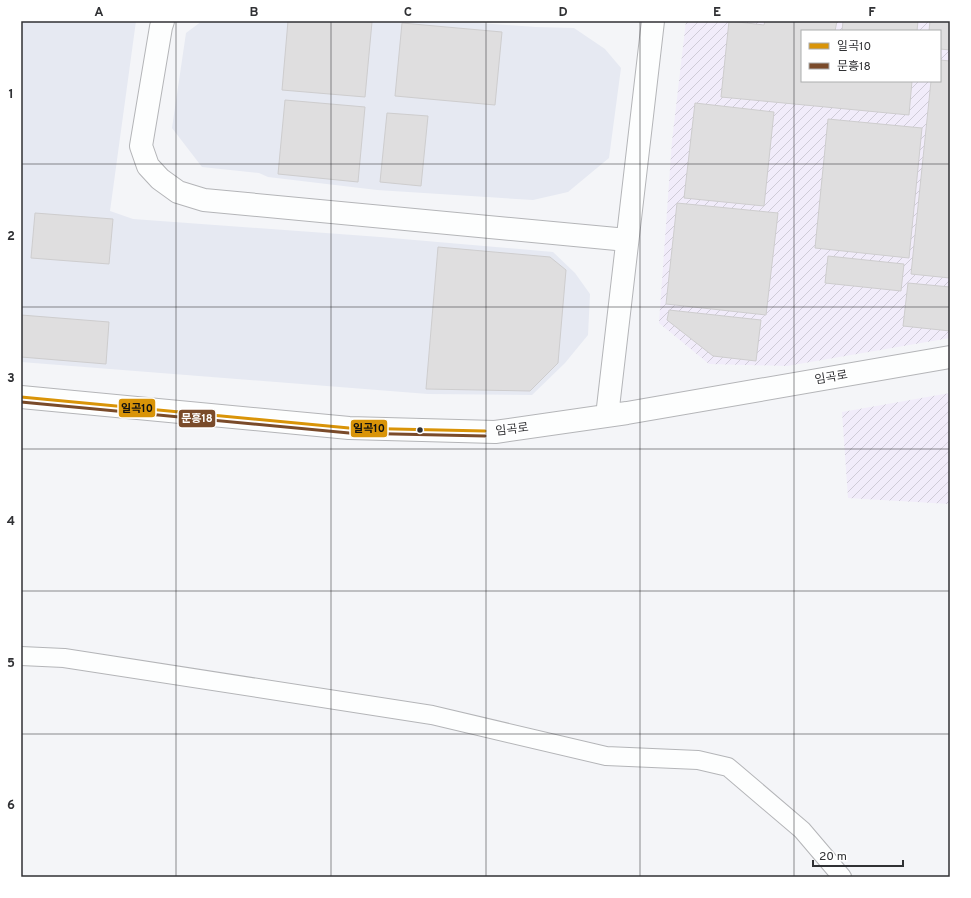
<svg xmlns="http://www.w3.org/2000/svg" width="971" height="898" font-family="Overpass,'Noto Sans KR',sans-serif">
	<defs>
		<pattern id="industrial-furrows" width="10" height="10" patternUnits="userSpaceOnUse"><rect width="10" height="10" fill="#f1ecfa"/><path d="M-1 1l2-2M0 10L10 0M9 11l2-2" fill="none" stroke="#cfcbd7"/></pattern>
	</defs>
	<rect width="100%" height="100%" fill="#f4f5f8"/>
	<path fill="#e6e9f2" d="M 21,21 L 136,21 L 110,211 L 133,219 L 380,237 L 553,252 L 575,273 L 590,294 L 588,335 L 565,363 L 532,395 L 428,394 L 21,362 Z
		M 202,21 L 451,21 L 536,27 L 574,28 L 605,49 L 621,68 L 609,158 L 568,192 L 533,200 L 377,190 L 268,177 L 259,173 L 202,167 L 172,128 L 186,33 Z"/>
	<path fill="url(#industrial-furrows)" fill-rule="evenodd" d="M 686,21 L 950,21 L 950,338 L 787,366 L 709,364 L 659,323 L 672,141 ZM 802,31 L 940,31 L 940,81 L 802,81 Z
		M 950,393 L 950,504 L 848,498 L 842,412 Z"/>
	<path fill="#dfdedf" stroke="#cecdce" d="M 288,21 L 357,21 L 372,22 L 365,97 L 282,90 Z
		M 729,21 L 764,25 L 765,21 L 837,21 L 835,31 L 802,31 L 802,81 L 912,81 L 909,115 L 721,97 Z
		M 843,21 L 918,21 L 917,31 L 842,31 Z
		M 930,21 L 950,21 L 950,50 L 940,49 L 940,31 L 929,31 Z
		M 402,23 L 502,32 L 495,105 L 395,96 Z
		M 940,60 L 950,61 L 950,278 L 911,274 L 931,81 L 940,81 Z
		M 285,100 L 365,107 L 358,182 L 278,174 Z
		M 695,103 L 774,112 L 764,206 L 684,198 Z
		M 387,113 L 428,116 L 421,186 L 380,182 Z
		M 828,119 L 922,128 L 909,258 L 815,248 Z
		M 677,203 L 778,213 L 766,315 L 666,304 Z
		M 35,213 L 113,219 L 109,264 L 31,258 Z
		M 438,247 L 550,257 L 566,270 L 558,363 L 530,391 L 426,389 Z
		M 828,256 L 904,264 L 901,291 L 825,283 Z
		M 908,283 L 950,287 L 950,331 L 903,326 Z
		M 669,310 L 761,320 L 756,361 L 713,356 L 667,320 Z
		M 21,315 L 109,322 L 106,364 L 21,357 Z"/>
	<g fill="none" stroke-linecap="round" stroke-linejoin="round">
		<defs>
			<path id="service" d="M 21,656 L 64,658 L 432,715 L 606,756 L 698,760 L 728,767 L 802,830 L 842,877"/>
			<path id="minor" d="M 163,21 L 161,27 L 141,146 L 148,166 L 160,179 L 178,192 L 204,200 L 627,240
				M 21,397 L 349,428 L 495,432 L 627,413 L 950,357
				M 607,416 L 653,21"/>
		</defs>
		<use href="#service" stroke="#b4b5b8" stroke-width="20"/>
		<use href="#minor" stroke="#b4b5b8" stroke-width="24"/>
		<use href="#service" stroke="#fdfefe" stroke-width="18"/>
		<use href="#minor" stroke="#fdfefe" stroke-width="22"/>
		<defs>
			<path id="bus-1" d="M 21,397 L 349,428 L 485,431"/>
			<path id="bus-2" d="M 21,402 L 349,433 L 485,436"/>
		</defs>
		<use href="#bus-1" stroke="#fff" stroke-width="6"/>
		<use href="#bus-2" stroke="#fff" stroke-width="6"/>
		<use href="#bus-1" stroke="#d99408" stroke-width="3"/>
		<use href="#bus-2" stroke="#7a4b2a" stroke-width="3"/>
	</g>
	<path fill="none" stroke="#303134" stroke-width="1" stroke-opacity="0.55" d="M 176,21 L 176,877M 331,21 L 331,877M 486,21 L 486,877M 640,21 L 640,877M 794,21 L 794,877M 21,164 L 950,164M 21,307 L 950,307M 21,449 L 950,449M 21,591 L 950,591M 21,734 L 950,734"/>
	<circle fill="#303134" stroke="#fff" stroke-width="1.5" cx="420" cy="430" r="3.5"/>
	<g text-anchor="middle" stroke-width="3" stroke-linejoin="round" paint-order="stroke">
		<g font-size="12" fill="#303134" stroke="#fff">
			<text transform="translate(831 377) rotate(-10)" y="4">임곡로</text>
			<text transform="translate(512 429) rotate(-7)" y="4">임곡로</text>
		</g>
	</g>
	<g stroke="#fff" stroke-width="1.5">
		<rect x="118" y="398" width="38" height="20" rx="4" fill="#d99408"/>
		<rect x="178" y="409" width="38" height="19" rx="4" fill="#7a4b2a"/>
		<rect x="350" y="419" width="38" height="19" rx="4" fill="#d99408"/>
	</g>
	<g font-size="11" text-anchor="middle" font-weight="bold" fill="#fff">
		<text x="197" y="422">문흥18</text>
	</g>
	<g font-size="11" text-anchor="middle" font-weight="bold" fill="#111">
		<text x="137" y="412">일곡10</text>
		<text x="369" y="432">일곡10</text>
	</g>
	<rect width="971" height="898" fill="none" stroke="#ffffff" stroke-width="44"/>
	<rect x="801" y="30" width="140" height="52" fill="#ffffff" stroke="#acadae"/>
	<rect x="809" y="43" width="20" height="6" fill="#d99408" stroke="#acadae"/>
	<text x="837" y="50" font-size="12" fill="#303134">일곡10</text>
	<rect x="809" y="63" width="20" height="6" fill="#7a4b2a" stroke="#acadae"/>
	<text x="837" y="70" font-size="12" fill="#303134">문흥18</text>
	<path d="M813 860v6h90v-6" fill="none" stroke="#303134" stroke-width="2"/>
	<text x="819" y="860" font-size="12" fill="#303134" stroke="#ffffff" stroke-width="3" paint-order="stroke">20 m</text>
	<rect x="22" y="22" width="927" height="854" fill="none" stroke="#303134" stroke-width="1.5"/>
	<g font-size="13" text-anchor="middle" font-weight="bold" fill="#303134">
		<text x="99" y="16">A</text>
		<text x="254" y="16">B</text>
		<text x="408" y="16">C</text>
		<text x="563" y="16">D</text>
		<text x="717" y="16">E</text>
		<text x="872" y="16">F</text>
		<text x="11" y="98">1</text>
		<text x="11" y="240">2</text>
		<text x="11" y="382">3</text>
		<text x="11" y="525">4</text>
		<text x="11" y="667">5</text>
		<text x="11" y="809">6</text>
	</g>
</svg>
